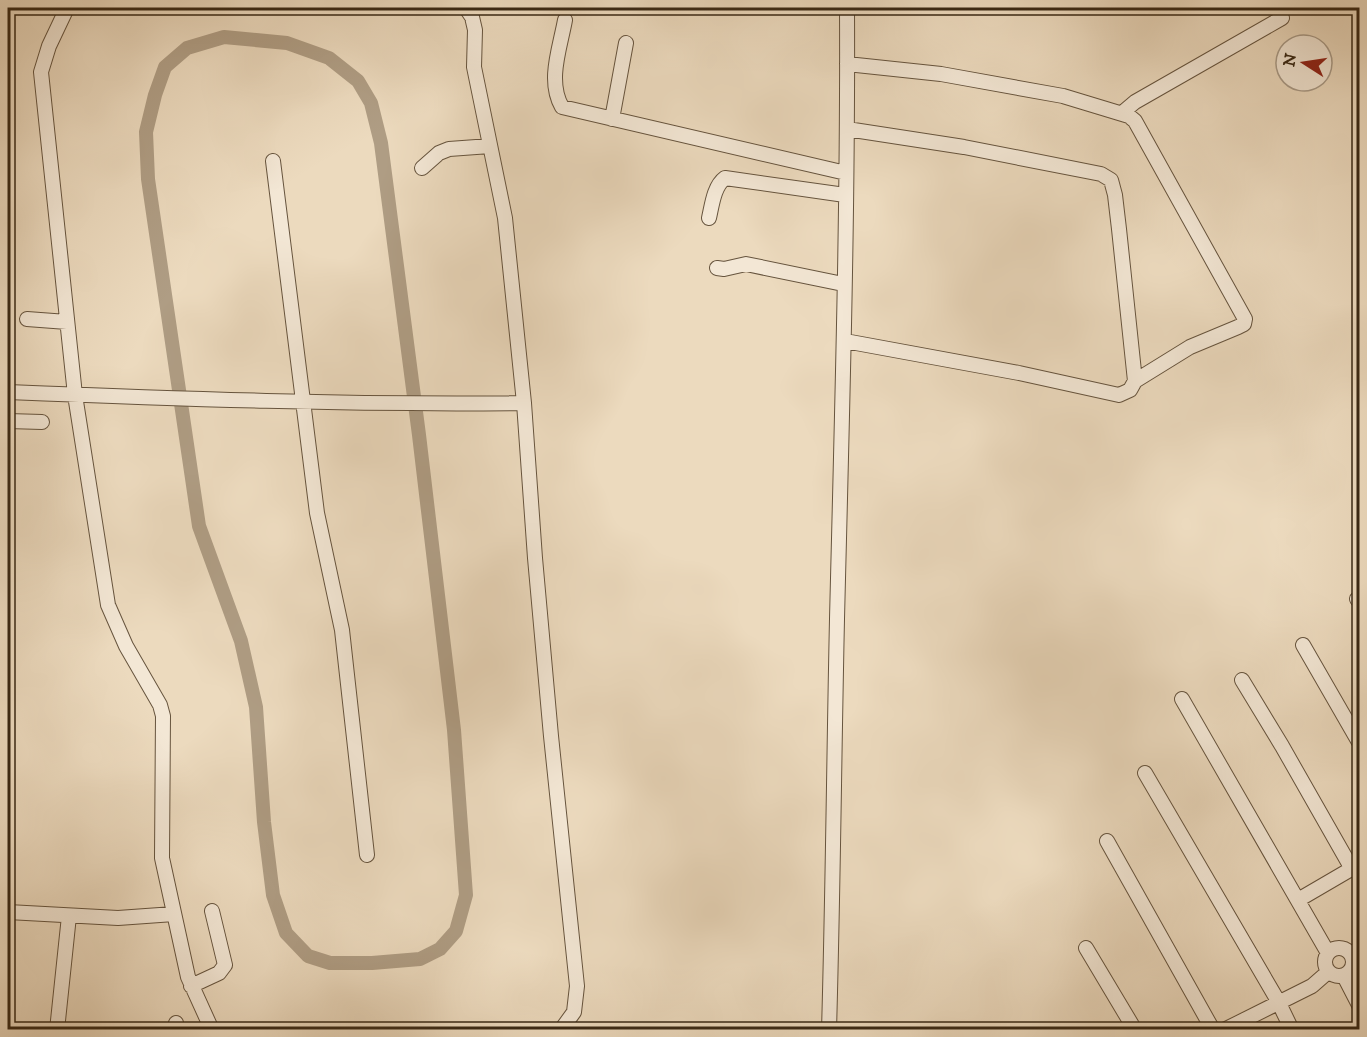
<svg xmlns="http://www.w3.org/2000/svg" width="1367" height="1037" font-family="'IM FELL DW Pica',serif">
	<rect width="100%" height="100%" fill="#ecdabe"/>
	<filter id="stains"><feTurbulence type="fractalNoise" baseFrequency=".00333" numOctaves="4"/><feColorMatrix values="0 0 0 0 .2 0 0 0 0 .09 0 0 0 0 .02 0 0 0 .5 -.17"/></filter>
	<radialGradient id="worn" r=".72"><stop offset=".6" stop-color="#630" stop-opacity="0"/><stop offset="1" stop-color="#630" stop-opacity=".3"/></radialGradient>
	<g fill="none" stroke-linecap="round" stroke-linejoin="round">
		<path stroke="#af9d84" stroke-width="14" d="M 224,37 L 287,43 L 329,58 L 358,81 L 371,103 L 381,143 L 419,435 L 454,730 L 466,895 L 456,931 L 440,949 L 420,959 L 372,963 L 330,963 L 308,956 L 286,933 L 273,895 L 264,822 L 256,707 L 241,641 L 199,526 L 148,179 L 146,132 L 155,95 L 165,67 L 187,48 Z"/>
		<defs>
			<path id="minor" d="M 67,8 L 49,46 L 41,72 L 75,395 L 108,605 L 126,646 L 160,705 L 163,716 L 162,858 L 188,977 L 212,1030
				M 466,8 L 472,17 L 475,30 L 474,67 L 505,218 L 524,403 L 535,558 L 551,736 L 577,986 L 574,1012 L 561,1030
				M 565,20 C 560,48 547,81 562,107 L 846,173
				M 1122,113 L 1135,102 L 1282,18
				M 612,119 L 626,43
				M 847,129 L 964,147 L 1101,174 L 1111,180 L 1115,195 L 1119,229 L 1135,381
				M 273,161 L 317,513 L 342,630 L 367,855
				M 422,168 L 439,153 L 449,149 L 490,146
				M 709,218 C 712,205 714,186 725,178 L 845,195
				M 717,268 L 724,269 L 746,264 L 843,284
				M 27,319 L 67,322
				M 845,341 L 1019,373 L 1119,395 L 1130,390 L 1135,381 L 1190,347 L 1238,327 L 1244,324 L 1245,319 L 1135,121 L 1129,116 L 1063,96 L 941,74 L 847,64
				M 8,392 C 180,399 352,405 524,403
				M 8,421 L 42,422
				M 1357,599 L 1360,603
				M 1303,645 L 1360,744
				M 1242,680 L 1282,746 L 1352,869
				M 1182,699 L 1328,953
				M 1145,773 L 1278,1001 L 1292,1030
				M 1107,841 L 1213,1030
				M 1298,900 L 1358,865
				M 8,912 L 118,918 L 174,914
				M1325 962a14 14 0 1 1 28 0a14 14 0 1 1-28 0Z
				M 1086,948 L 1135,1030
				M 1344,976 L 1360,1007
				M 191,986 L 219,973 L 225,965 L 212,911
				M 57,1030 L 69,916
				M 174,1030 L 176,1023
				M 829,1030 C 833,893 834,756 837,619 C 842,415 848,211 847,8
				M 1224,1030 L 1312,986 L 1328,972"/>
		</defs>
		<use href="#minor" stroke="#66543e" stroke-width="16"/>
		<use href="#minor" stroke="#f3e7d5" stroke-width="14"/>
		<path stroke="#392814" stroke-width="4" stroke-dasharray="10 10" stroke-linecap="butt" d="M 1355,8 L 1360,16"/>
	</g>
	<rect width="1367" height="1037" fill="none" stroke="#ecdabe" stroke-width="30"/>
	<rect x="9" y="9" width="1349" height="1019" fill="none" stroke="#392814" stroke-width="3"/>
	<rect x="15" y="15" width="1337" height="1007" fill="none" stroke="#392814" stroke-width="1.5"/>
	<g transform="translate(1304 63) rotate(282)"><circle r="28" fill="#f3e7d5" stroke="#a99b88" stroke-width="1.5"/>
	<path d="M0-4.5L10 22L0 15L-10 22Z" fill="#8f2418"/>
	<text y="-9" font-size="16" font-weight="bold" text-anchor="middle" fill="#392814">N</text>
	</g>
	<rect width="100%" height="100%" filter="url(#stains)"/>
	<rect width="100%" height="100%" fill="url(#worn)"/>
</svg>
